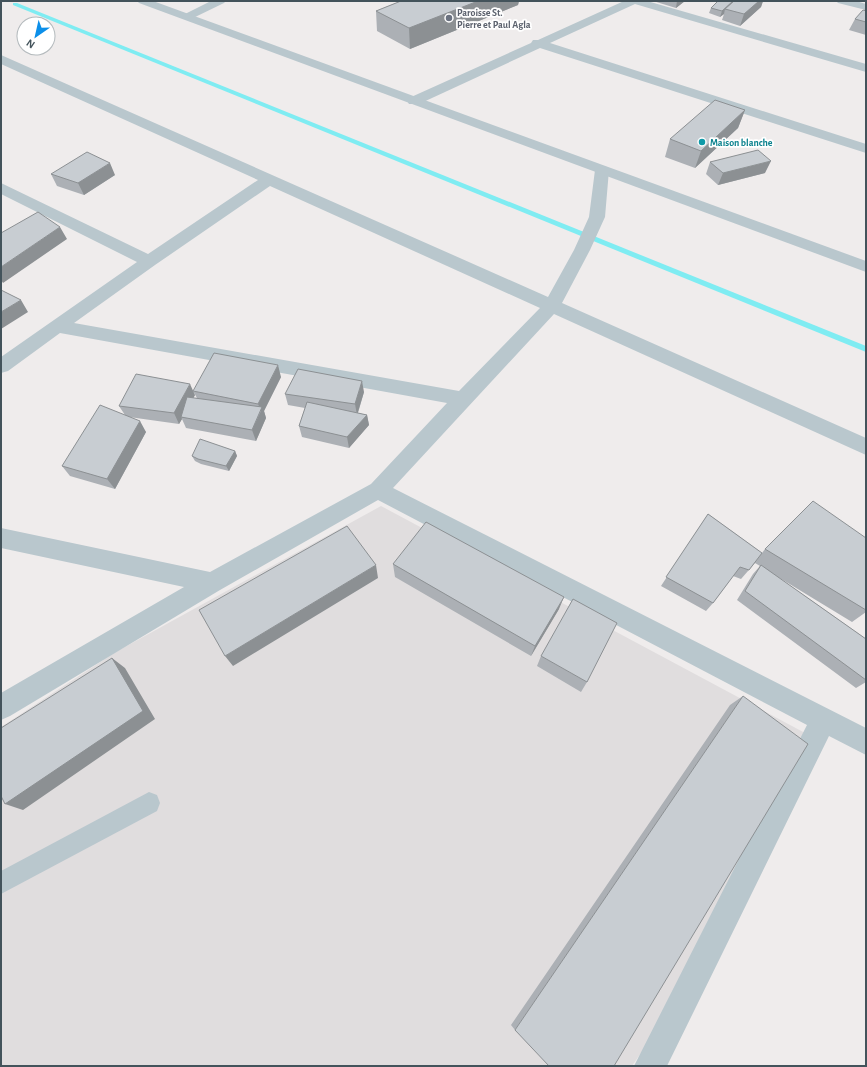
<svg xmlns="http://www.w3.org/2000/svg" width="867" height="1067" font-family="'Alegreya Sans',sans-serif">
	<rect width="100%" height="100%" fill="#efecec"/>
	<path fill="#e0ddde" d="M 381,506 L 805,733 L 678,999 L 632,1066 L 1,1066 L 1,727 L 114,653 Z"/>
	<g fill="none" stroke-linecap="round" stroke-linejoin="round">
		<path fill="#7fecf2" fill-rule="evenodd" d="M 13,3 L 17,3 L 866,346 L 866,352 L 13,5 Z"/>
		<path fill="#b9c7cd" fill-rule="evenodd" d="M 149,792 L 157,795 L 160,803 L 157,811 L 1,894 L 1,871 Z"/>
		<path fill="#b9c7cd" fill-rule="evenodd" d="M 211,1 L 226,1 L 224,3 L 191,19 L 183,19 L 181,17 L 183,15 Z
			M 624,1 L 647,1 L 866,64 L 866,72 L 635,4 L 550,43 L 866,144 L 866,153 L 540,48 L 419,104 L 409,104 L 407,101 L 409,98 L 531,43 L 533,40 L 538,40 Z
			M 836,1 L 856,1 L 866,4 L 866,10 L 838,3 Z
			M 1,55 L 548,297 L 574,250 L 589,217 L 595,170 L 597,167 L 602,166 L 607,167 L 609,170 L 605,217 L 590,250 L 562,303 L 866,438 L 866,455 L 554,314 L 393,488 L 866,728 L 866,755 L 829,736 L 667,1066 L 634,1066 L 807,725 L 378,500 L 220,590 L 10,716 L 1,720 L 1,693 L 184,587 L 1,548 L 1,528 L 210,572 L 371,484 L 447,403 L 60,333 L 8,371 L 1,373 L 1,357 L 137,262 L 1,194 L 1,183 L 148,254 L 258,180 L 1,64 ZM 270,186 L 540,308 L 459,391 L 74,323 L 155,265 Z"/>
		<path fill="#b9c7cd" fill-rule="evenodd" d="M 137,1 L 153,1 L 866,261 L 866,272 L 139,3 Z"/>
	</g>
	<path fill="#acb0b5" d="M 401,1 L 519,1 L 518,5 L 410,49 L 377,31 L 376,11 Z
		M 653,1 L 685,1 L 676,8 Z
		M 718,1 L 763,1 L 761,7 L 740,26 L 722,20 L 724,14 L 720,17 L 709,13 L 711,8 Z
		M 866,6 L 866,35 L 849,30 L 855,19 L 864,10 Z
		M 745,110 L 738,128 L 695,168 L 665,157 L 670,139 Z
		M 710,162 L 765,173 L 718,185 L 706,174 Z
		M 51,174 L 115,175 L 84,195 L 57,186 Z
		M 281,377 L 264,411 L 266,418 L 256,441 L 186,428 L 182,419 L 179,424 L 129,417 L 146,432 L 115,489 L 70,476 L 62,466 L 125,415 L 119,406 L 195,395 L 193,398 L 197,398 L 193,391 Z
		M 364,392 L 358,413 L 367,415 L 369,425 L 349,448 L 302,437 L 299,426 L 305,408 L 288,405 L 285,394 Z
		M 235,451 L 237,456 L 229,471 L 201,464 L 195,461 L 192,456 Z
		M 708,514 L 762,553 L 765,549 L 866,538 L 866,612 L 852,622 L 778,577 L 866,639 L 866,682 L 856,688 L 737,600 L 753,574 L 760,566 L 755,563 L 741,579 L 733,576 L 713,603 L 706,611 L 661,586 Z
		M 393,564 L 559,609 L 531,656 L 395,577 Z
		M 541,656 L 587,682 L 581,692 L 537,666 Z
		M 743,696 L 515,1030 L 511,1025 L 730,705 Z"/>
	<path fill="#8c9093" d="M 478,1 L 519,1 L 518,5 L 410,49 L 409,28 Z
		M 677,1 L 685,1 L 676,8 Z
		M 733,1 L 737,1 L 725,9 L 724,14 L 720,17 L 722,11 Z
		M 758,1 L 763,1 L 761,7 L 740,26 L 744,14 Z
		M 745,110 L 738,128 L 695,168 L 701,151 Z
		M 771,161 L 765,173 L 718,185 L 723,173 Z
		M 110,163 L 115,175 L 84,195 L 78,183 Z
		M 60,227 L 67,239 L 3,283 L 1,280 L 1,267 Z
		M 21,300 L 28,312 L 1,329 L 1,312 Z
		M 278,365 L 281,377 L 264,411 L 266,418 L 256,441 L 252,430 L 261,411 L 258,404 Z
		M 362,381 L 364,392 L 357,415 L 355,404 Z
		M 190,384 L 195,395 L 183,418 L 181,417 L 182,419 L 179,424 L 174,413 Z
		M 367,415 L 369,425 L 349,448 L 347,437 Z
		M 140,421 L 146,432 L 115,489 L 107,479 Z
		M 235,451 L 237,456 L 229,471 L 226,466 Z
		M 376,565 L 378,578 L 233,666 L 225,656 Z
		M 564,597 L 559,609 L 531,656 L 535,646 Z
		M 112,658 L 125,668 L 155,719 L 23,810 L 5,804 Z"/>
	<path fill="#c8cdd2" stroke="#8c9093" d="M 401,1 L 478,1 L 409,28 L 376,11 Z
		M 718,1 L 733,1 L 722,11 L 711,8 Z
		M 734,1 L 759,1 L 744,14 L 725,9 Z
		M 863,10 L 866,11 L 866,22 L 855,19 Z
		M 715,100 L 745,110 L 701,151 L 670,139 Z
		M 758,150 L 771,161 L 723,173 L 710,162 Z
		M 87,152 L 110,163 L 78,183 L 51,174 Z
		M 38,212 L 60,227 L 1,267 L 1,233 Z
		M 1,290 L 21,300 L 1,312 Z
		M 214,353 L 278,365 L 258,404 L 193,391 Z
		M 298,369 L 362,381 L 355,404 L 285,394 Z
		M 136,374 L 190,384 L 174,413 L 119,406 Z
		M 187,397 L 262,407 L 252,430 L 181,417 Z
		M 307,402 L 367,415 L 347,437 L 299,426 Z
		M 100,405 L 140,421 L 107,479 L 62,466 Z
		M 200,439 L 235,451 L 226,466 L 198,459 L 192,456 Z
		M 813,501 L 866,538 L 866,610 L 765,549 Z
		M 708,514 L 762,553 L 749,570 L 740,567 L 713,603 L 666,577 Z
		M 426,522 L 564,597 L 535,646 L 393,564 Z
		M 347,526 L 376,565 L 225,656 L 199,610 Z
		M 761,565 L 866,639 L 866,680 L 745,591 Z
		M 573,599 L 617,623 L 587,682 L 541,656 Z
		M 112,658 L 143,711 L 5,804 L 1,796 L 1,728 Z
		M 743,696 L 808,744 L 614,1066 L 549,1066 L 515,1030 Z"/>
	<circle fill="#6b7280" stroke="#fff" stroke-width="1.5" cx="449" cy="18" r="4"/>
	<circle fill="#0f9aa8" stroke="#fff" stroke-width="1.5" cx="702" cy="142" r="4"/>
	<g text-anchor="middle" stroke-width="3.5" stroke-linejoin="round" paint-order="stroke">
		<g font-size="10" font-weight="bold" fill="#5b616d" stroke="#fff" text-anchor="start">
			<text x="457" y="16">Paroisse St.<tspan x="457" dy="12">Pierre et Paul Agla</tspan></text>
		</g>
		<g font-size="10" font-weight="bold" fill="#0d838f" stroke="#fff" text-anchor="start">
			<text x="710" y="146">Maison blanche</text>
		</g>
	</g>
	<rect width="867" height="1067" fill="none" stroke="#43535b" stroke-width="4"/>
	<g transform="translate(36 36) rotate(214)"><circle r="19" fill="#ffffff" stroke="#b4babd"/>
	<path d="M0-3L7 15L0 10L-7 15Z" fill="#0c8fe9"/>
	<text y="-6" font-size="11" font-weight="bold" text-anchor="middle" fill="#43535b">N</text>
	</g>
</svg>
